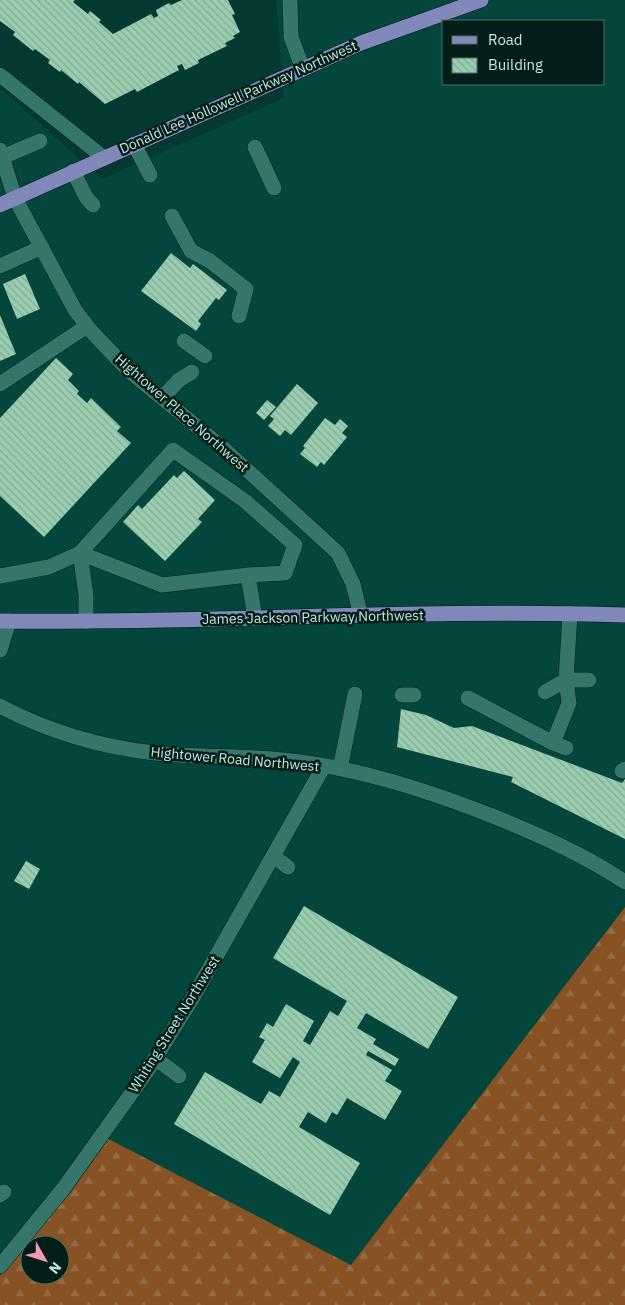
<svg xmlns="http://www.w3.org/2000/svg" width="625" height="1305" font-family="'IBM Plex Sans',sans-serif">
	<defs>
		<pattern id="forest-firs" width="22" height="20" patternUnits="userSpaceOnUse" patternTransform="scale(1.25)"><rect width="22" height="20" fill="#875224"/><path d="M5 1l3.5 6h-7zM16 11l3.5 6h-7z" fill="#966b43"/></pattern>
		<pattern id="building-back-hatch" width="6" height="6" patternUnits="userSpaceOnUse" patternTransform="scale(1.25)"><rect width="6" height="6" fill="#9acdaf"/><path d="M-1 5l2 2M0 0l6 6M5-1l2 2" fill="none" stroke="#82ab94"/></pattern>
	</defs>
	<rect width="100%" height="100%" fill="#043931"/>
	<path fill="#04453c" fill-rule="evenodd" d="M 276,0 L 625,0 L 625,907 L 351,1265 L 101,1135 L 0,1276 L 0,88 L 102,179 L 284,98 ZM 444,21 L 604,21 L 604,84 L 444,84 Z"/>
	<path fill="url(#forest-firs)" fill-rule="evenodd" d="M 625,907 L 625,1305 L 0,1305 L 0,1276 L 101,1135 L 351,1265 ZM 30,1245 L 60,1245 L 60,1275 L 30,1275 Z"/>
	<path fill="url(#building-back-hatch)" d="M 0,0 L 75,0 L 73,2 L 88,14 L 90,11 L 101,20 L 99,22 L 113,34 L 151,14 L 154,18 L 158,16 L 156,10 L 169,3 L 171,5 L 182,0 L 228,0 L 235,14 L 232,15 L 240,32 L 233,36 L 235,38 L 225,43 L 227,46 L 198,60 L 199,63 L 185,70 L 182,64 L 177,66 L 179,70 L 137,92 L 135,89 L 105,104 L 79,82 L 78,84 L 61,70 L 60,72 L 48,63 L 50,60 L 35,49 L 33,51 L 13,35 L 15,32 L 0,21 Z
		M 171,253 L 190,268 L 193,264 L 227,290 L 219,300 L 216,298 L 198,321 L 201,324 L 196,331 L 141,291 Z
		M 25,274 L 40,309 L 17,319 L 3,284 Z
		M 0,315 L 16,354 L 0,361 Z
		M 56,358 L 73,374 L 68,380 L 79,391 L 77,394 L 87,403 L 91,398 L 121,427 L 117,431 L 131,443 L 44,537 L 0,496 L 0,418 Z
		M 297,384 L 318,403 L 291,435 L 285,430 L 280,436 L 268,426 L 274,419 L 270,416 Z
		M 267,400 L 276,407 L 264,420 L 256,413 Z
		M 325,418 L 335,425 L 340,419 L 348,426 L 342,433 L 347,437 L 324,465 L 321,462 L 317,467 L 300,454 L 305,448 L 303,446 Z
		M 184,471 L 215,500 L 198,519 L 202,522 L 165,561 L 123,522 L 138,505 L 142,509 L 174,475 L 177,478 Z
		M 401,709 L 426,715 L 454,728 L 472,726 L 622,783 L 625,779 L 625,839 L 511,782 L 513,777 L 397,747 Z
		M 26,861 L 40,869 L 29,889 L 14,881 Z
		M 304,906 L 458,997 L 428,1049 L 366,1013 L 357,1028 L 376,1039 L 373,1044 L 399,1059 L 395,1066 L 368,1051 L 366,1055 L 392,1070 L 385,1081 L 402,1091 L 385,1120 L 347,1098 L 337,1115 L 332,1112 L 326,1123 L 308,1112 L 299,1127 L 360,1163 L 330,1215 L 174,1124 L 205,1072 L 261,1104 L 269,1091 L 280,1097 L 300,1062 L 293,1057 L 280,1078 L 252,1062 L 265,1040 L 259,1037 L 267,1023 L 273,1027 L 286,1004 L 314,1021 L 303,1041 L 310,1045 L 330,1011 L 338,1016 L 347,1001 L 273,958 Z"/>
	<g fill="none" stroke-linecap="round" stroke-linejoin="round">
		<defs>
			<path id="minor" d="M 290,0 L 291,37 L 303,69
				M 0,75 L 103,157
				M 134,144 L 150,175
				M 255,147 L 274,188
				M 0,150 L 15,198 L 75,310 L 91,331 L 129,371 L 223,448 L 338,553 L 353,584 L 361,616
				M 0,158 L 40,141
				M 73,171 L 86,197 L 93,205
				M 172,216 L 191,251 L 210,261 L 246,289 L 239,316
				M 0,266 L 42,247
				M 184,341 L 205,356
				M 0,384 L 87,326
				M 162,398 L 179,380 L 192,372
				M 173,450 L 245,501 L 295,545 L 285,573 L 248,575 L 162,585 L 80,553 Z
				M 248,575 L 255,618
				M 0,576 L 49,567 L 80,553 L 86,595 L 86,621
				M 0,650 L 9,621
				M 545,692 L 566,680 L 589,680
				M 402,695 L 414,695
				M 468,698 L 553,743 L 566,748
				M 0,706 C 47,731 102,747 155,753 C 197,758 240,755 283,760 C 355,767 423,789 490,815 C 537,834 583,854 625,882
				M 553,743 L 569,703 L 566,680 L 570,614
				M 340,769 L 355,694
				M 622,771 L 625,769
				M 273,856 L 288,867
				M 155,1058 L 179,1076
				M 0,1195 L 4,1192
				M 0,1266 L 63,1189 L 146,1073 L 192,999 L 324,766"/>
			<path id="major" d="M 0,205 L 361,43 L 481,0
				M 0,621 C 208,624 417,608 625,615"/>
		</defs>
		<use href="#minor" stroke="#001f19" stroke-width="16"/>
		<use href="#major" stroke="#001f19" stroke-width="16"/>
		<use href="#minor" stroke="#367569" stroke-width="15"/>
		<use href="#major" stroke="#8388bb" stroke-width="15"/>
	</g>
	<g text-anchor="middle" stroke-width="5" stroke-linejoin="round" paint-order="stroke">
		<g font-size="14" fill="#c6e5dd" stroke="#031e19">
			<text transform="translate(238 97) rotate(-24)" y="5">Donald Lee Hollowell Parkway Northwest</text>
			<text transform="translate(182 413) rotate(41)" y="5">Hightower Place Northwest</text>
			<text transform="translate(313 617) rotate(-1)" y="5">James Jackson Parkway Northwest</text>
			<text transform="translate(235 759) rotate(5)" y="5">Hightower Road Northwest</text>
			<text transform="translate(174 1024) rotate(-58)" y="5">Whiting Street Northwest</text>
		</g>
	</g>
	<rect x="442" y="20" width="162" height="65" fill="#031e19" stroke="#516e67"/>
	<rect x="452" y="36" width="25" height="8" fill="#8388bb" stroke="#516e67"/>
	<text x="488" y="45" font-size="15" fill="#c6e5dd">Road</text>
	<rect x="452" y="58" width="25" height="15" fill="url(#building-back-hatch)" stroke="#516e67"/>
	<text x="488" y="70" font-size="15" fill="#c6e5dd">Building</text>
	<g transform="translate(45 1260) rotate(129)"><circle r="24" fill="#031e19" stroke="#516e67"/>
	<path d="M0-4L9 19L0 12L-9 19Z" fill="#f09ab6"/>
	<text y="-8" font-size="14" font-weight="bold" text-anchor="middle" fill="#c6e5dd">N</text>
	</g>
</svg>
